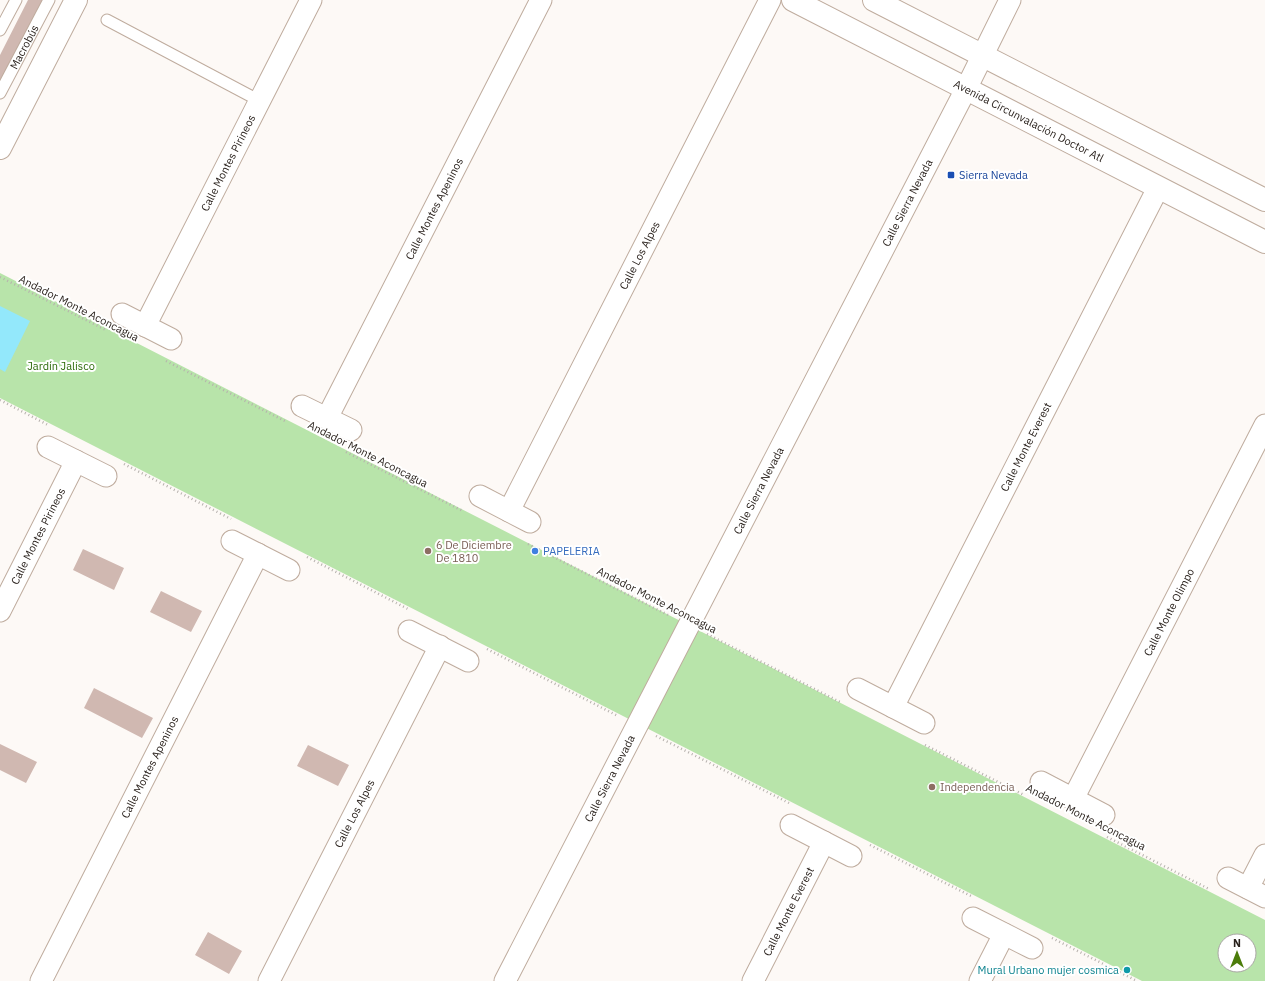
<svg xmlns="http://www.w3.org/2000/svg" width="1265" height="981" font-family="'IBM Plex Sans',sans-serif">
	<rect width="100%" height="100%" fill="#fdf9f6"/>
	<path fill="#b8e4aa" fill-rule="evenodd" d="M 0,273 L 1265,920 L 1265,981 L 1142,981 L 0,398 ZM 1225,941 L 1249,941 L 1249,965 L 1225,965 Z"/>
	<path fill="#93e8fb" d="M 0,306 L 30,321 L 5,372 L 0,369 Z"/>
	<path fill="#d0b8b1" d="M 28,0 L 43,0 L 0,83 L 0,55 Z
		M 83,549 L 124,568 L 114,590 L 73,570 Z
		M 161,591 L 202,611 L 191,632 L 150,612 Z
		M 94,688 L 153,718 L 142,738 L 84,708 Z
		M 0,744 L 37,762 L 26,783 L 0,770 Z
		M 308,745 L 349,765 L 338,786 L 297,766 Z
		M 208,932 L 242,951 L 229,974 L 195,955 Z"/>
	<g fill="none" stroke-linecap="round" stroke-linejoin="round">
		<defs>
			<g id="lane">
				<path d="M 107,20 L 260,101"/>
				<path d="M 0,30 L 16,0"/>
				<path id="s1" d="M 0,93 L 49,0"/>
			</g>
			<g id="street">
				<path d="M 122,314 L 171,339"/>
				<path id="s2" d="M 145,326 L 311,0"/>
				<path d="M 302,406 L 351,430"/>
				<path id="s3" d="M 327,418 L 541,0"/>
				<path d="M 48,447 L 106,476"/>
				<path d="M 480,496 L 530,522"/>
				<path id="s4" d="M 509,511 L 770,0"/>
				<path d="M 232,541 L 289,570"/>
				<path id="s5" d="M 0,611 L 76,461"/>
				<path d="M 409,631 L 468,661"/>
				<path d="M 858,689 L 924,723"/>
				<path id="s6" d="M 893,707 L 1158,188"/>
				<path d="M 1041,782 L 1104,815"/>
				<path id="s7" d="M 1073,799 L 1265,425"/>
				<path d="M 791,825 L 851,856"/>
				<path d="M 1228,878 L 1265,897"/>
				<path d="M 1248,888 L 1265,855"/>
				<path d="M 973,918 L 1032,948"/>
				<path id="s8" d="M 41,981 L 258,554"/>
				<path id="s9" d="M 269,981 L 440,646"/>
				<path id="s10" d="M 505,981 L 966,89 L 1010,0"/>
				<path id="s11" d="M 753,981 L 824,842"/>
				<path d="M 980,981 L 1004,934"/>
			</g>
			<g id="primary">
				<path id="s12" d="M 793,0 L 1265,242"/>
				<path d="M 874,0 L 1265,200"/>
				<path d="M 0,148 L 76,0"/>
			</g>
		</defs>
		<use href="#lane" stroke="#bfac9e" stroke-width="13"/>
		<use href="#street" stroke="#bfac9e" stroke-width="23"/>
		<use href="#primary" stroke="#bfac9e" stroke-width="24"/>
		<path stroke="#b6b1ad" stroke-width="2.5" stroke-dasharray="1 3" stroke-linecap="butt" d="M 0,277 L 106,330
			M 166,361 L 287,422
			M 0,400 L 48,425
			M 346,452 L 463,511
			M 124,464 L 231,519
			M 528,544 L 670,616
			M 307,557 L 408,609
			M 707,634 L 840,702
			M 487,649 L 618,716
			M 656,736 L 789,803
			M 925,745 L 1024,795
			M 1107,837 L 1209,889
			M 870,845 L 971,896
			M 1052,938 L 1137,981"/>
		<use href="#lane" stroke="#fff" stroke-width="11"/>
		<use href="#street" stroke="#fff" stroke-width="21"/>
		<use href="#primary" stroke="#fff" stroke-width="22"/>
	</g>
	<rect fill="#1a4fb4" stroke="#fff" stroke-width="1.5" x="947" y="171" width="8" height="8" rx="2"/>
	<g fill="#8d6e63" stroke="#fff" stroke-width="1.5">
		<circle cx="428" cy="551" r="4"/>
		<circle cx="932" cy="787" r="4"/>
	</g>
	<circle fill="#3f7fe0" stroke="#fff" stroke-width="1.5" cx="535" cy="551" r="4"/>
	<circle fill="#0f9aa8" stroke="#fff" stroke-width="1.5" cx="1127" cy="970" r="4"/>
	<g text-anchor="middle" stroke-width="4" stroke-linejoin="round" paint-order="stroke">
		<g font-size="11" fill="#2a221d" stroke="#fff">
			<text dy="4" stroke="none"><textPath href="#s1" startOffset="52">Macrobús</textPath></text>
			<text dy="4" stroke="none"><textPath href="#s12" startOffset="265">Avenida Circunvalación Doctor Atl</textPath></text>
			<text dy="4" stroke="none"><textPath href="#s2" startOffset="183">Calle Montes Pirineos</textPath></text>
			<text dy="4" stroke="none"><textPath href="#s10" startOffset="876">Calle Sierra Nevada</textPath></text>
			<text dy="4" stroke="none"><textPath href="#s3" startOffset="235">Calle Montes Apeninos</textPath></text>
			<text dy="4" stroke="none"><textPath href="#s4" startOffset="287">Calle Los Alpes</textPath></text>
			<text transform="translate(79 308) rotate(27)" y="4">Andador Monte Aconcagua</text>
			<text dy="4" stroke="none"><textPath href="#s6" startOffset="292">Calle Monte Everest</textPath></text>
			<text transform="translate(368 454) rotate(27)" y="4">Andador Monte Aconcagua</text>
			<text dy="4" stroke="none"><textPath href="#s10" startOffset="552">Calle Sierra Nevada</textPath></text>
			<text dy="4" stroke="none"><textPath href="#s5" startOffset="84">Calle Montes Pirineos</textPath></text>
			<text transform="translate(657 600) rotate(27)" y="4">Andador Monte Aconcagua</text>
			<text dy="4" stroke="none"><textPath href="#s7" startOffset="210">Calle Monte Olimpo</textPath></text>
			<text dy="4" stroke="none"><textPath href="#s8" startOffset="240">Calle Montes Apeninos</textPath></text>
			<text dy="4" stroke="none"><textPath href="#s10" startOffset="228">Calle Sierra Nevada</textPath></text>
			<text dy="4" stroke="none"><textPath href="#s9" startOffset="188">Calle Los Alpes</textPath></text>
			<text transform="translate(1086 817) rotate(27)" y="4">Andador Monte Aconcagua</text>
			<text dy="4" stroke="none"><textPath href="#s11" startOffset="78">Calle Monte Everest</textPath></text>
		</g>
		<g font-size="11" fill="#164399" stroke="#fff" text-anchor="start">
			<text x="959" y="179">Sierra Nevada</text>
		</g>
		<g font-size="11" fill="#296806" stroke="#fff">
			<text x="61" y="370">Jardín Jalisco</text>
		</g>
		<g font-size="11" fill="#785e54" stroke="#fff" text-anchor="start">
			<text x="436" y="549">6 De Diciembre<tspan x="436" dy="13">De 1810</tspan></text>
			<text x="940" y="791">Independencia</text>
		</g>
		<g font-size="11" fill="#366cbe" stroke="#fff" text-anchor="start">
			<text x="543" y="555">PAPELERIA</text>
		</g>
		<g font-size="11" fill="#0d838f" stroke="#fff" text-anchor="end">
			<text x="1119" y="974">Mural Urbano mujer cosmica</text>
		</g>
	</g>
	<g transform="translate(1237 953)"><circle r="19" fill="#ffffff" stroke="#aaa7a5"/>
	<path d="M0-3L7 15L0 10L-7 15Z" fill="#4c7d0b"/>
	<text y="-6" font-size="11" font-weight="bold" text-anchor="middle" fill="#2a221d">N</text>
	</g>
</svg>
